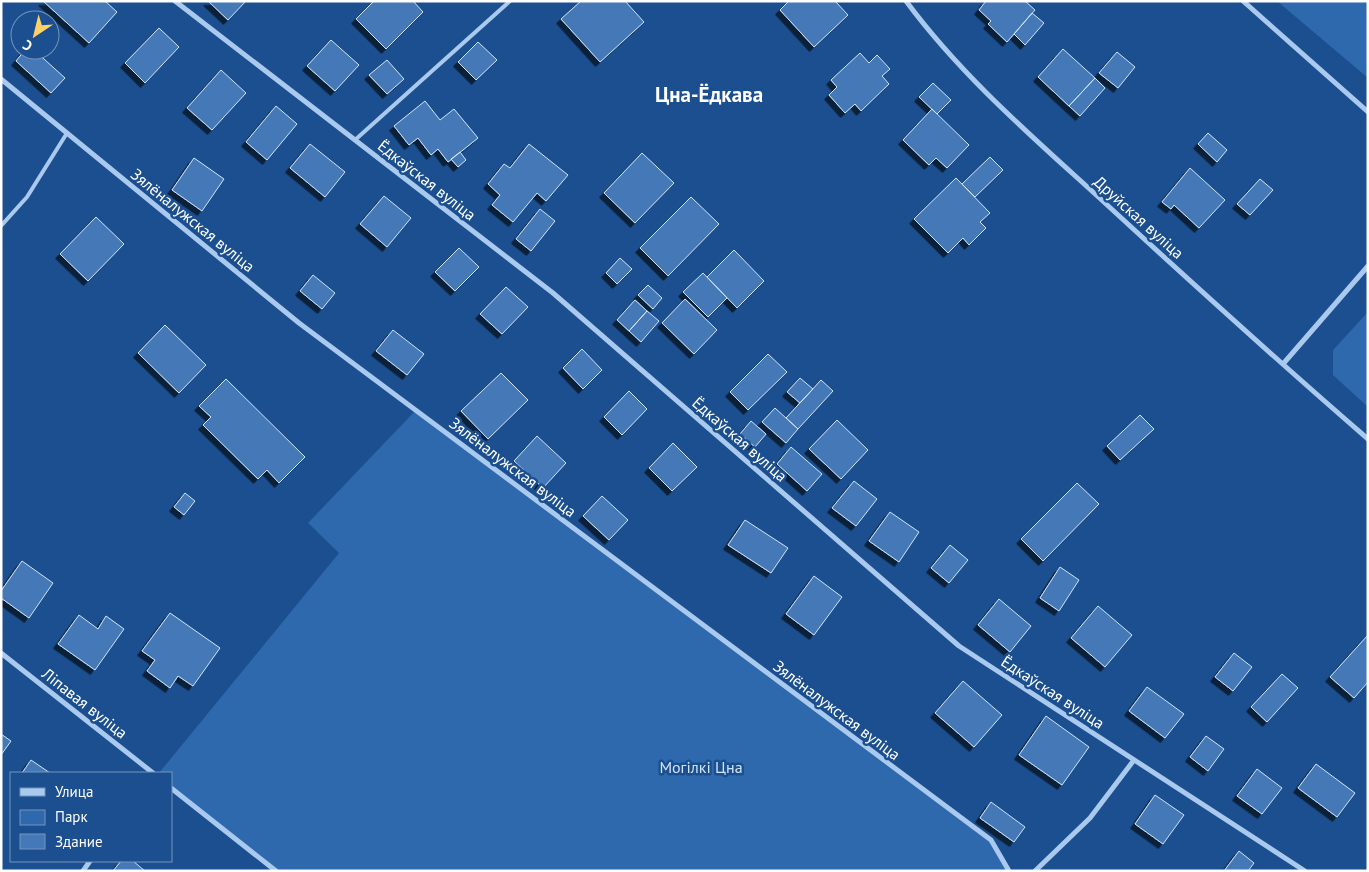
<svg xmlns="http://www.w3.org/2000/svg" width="1369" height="872" font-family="'PT Sans',sans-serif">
	<defs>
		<filter id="shadow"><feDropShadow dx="-4.5" dy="4.5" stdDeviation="0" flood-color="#0009"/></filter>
	</defs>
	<rect width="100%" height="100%" fill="#1b4f8f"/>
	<path fill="#2e69ad" d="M 1278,1 L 1368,1 L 1368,78 L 1277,1 Z
		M 1368,312 L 1368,407 L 1333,375 L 1333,350 Z
		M 416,410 L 991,840 L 1009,871 L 276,871 L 171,788 L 171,773 L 159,773 L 339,553 L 308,523 Z"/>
	<path fill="#4478b7" stroke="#cfe3fa" filter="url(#shadow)" d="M 43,1 L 105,1 L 117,12 L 89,43 Z
		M 208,1 L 246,1 L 228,20 Z
		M 374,1 L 413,1 L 423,12 L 386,49 L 356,19 Z
		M 581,1 L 625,1 L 644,22 L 600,62 L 561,19 Z
		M 789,1 L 835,1 L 848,15 L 814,47 L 780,10 Z
		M 986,1 L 1025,1 L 1035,10 L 1007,42 L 988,24 L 991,21 L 979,10 Z
		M 1032,13 L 1044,23 L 1025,45 L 1014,34 Z
		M 159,28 L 179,47 L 145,83 L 125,63 Z
		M 331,40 L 359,65 L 335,91 L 307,66 Z
		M 478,42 L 497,60 L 476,80 L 458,62 Z
		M 1063,49 L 1095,78 L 1069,106 L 1038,77 Z
		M 25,50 L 34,50 L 65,78 L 51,93 L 16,61 Z
		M 1117,52 L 1135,67 L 1118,88 L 1099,73 Z
		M 860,53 L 869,63 L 877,55 L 890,69 L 882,76 L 889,84 L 861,111 L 855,104 L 845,113 L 829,95 L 837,87 L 831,80 Z
		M 387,60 L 404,79 L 387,94 L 369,75 Z
		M 221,70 L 246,93 L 212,130 L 187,108 Z
		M 1095,78 L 1105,88 L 1080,116 L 1069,106 Z
		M 933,83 L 951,100 L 937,114 L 919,97 Z
		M 425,101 L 440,120 L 454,109 L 478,138 L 448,162 L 438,149 L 431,155 L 418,138 L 409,145 L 394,126 Z
		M 276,106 L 297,124 L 267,160 L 246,142 Z
		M 932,109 L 969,145 L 947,168 L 936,158 L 929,165 L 903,140 Z
		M 1208,133 L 1227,150 L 1217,162 L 1198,144 Z
		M 310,144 L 345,172 L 325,197 L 290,168 Z
		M 529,144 L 568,175 L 546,201 L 537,193 L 513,222 L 492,205 L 500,195 L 488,184 L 504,164 L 510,168 Z
		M 460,152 L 466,160 L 458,167 L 451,159 Z
		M 642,153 L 674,183 L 635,223 L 604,193 Z
		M 990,157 L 1003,170 L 975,197 L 962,184 Z
		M 194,158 L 224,179 L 202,211 L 172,190 Z
		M 1190,168 L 1225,200 L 1199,228 L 1174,205 L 1171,209 L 1162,202 Z
		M 956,178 L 990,213 L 980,222 L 986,228 L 969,245 L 963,238 L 948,253 L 914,219 Z
		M 1260,179 L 1273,190 L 1250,215 L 1237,204 Z
		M 384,196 L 411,218 L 387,247 L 360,224 Z
		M 691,197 L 719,224 L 668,276 L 640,248 Z
		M 540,209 L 555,221 L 531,251 L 516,239 Z
		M 96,217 L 124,244 L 88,281 L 60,254 Z
		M 459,248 L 479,267 L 455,291 L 435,272 Z
		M 734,250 L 764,281 L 737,308 L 707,277 Z
		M 620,258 L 632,269 L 617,284 L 606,273 Z
		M 703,273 L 727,298 L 708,317 L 683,292 Z
		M 313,275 L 335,293 L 322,309 L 300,291 Z
		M 648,285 L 662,298 L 653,309 L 638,295 Z
		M 506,287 L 528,307 L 502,334 L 480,314 Z
		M 685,299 L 717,330 L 694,354 L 662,323 Z
		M 635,300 L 647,311 L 629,331 L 617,320 Z
		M 647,311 L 659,321 L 641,342 L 629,331 Z
		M 165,325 L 206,365 L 179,393 L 138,353 Z
		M 393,330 L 424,354 L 407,375 L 376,351 Z
		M 582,349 L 602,370 L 583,389 L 563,368 Z
		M 768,354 L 787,372 L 748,410 L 730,392 Z
		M 501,373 L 528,400 L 488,439 L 461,411 Z
		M 800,378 L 813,389 L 800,403 L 787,392 Z
		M 226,379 L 305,457 L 279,483 L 267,470 L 258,479 L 203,425 L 211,417 L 199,406 Z
		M 821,380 L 833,391 L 798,429 L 786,418 Z
		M 629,391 L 647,409 L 622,435 L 604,417 Z
		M 775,408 L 798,429 L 786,443 L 762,422 Z
		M 1140,415 L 1154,429 L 1120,460 L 1107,446 Z
		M 837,420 L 868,450 L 841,479 L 809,449 Z
		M 751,421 L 766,434 L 755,447 L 740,434 Z
		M 537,436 L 566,463 L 543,488 L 514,461 Z
		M 673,443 L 697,467 L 672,491 L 649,468 Z
		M 791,447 L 822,474 L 807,491 L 777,464 Z
		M 854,481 L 877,499 L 856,526 L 832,508 Z
		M 1077,483 L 1099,504 L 1043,561 L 1021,539 Z
		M 185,493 L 195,501 L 184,515 L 174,507 Z
		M 602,496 L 628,520 L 609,540 L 583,516 Z
		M 890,512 L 919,532 L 899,562 L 869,541 Z
		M 745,520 L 788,548 L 771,573 L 728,545 Z
		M 950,545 L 968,560 L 949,583 L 931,568 Z
		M 22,561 L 53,583 L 29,618 L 1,598 L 1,591 Z
		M 1060,567 L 1079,580 L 1059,611 L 1040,598 Z
		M 814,576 L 842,597 L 814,635 L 786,614 Z
		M 999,599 L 1031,626 L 1010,652 L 978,625 Z
		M 1098,606 L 1132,635 L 1105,667 L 1071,638 Z
		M 170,613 L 220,648 L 193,686 L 178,676 L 170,688 L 147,671 L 155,660 L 142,651 Z
		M 79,615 L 98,629 L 106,616 L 124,629 L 95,670 L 58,644 Z
		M 1368,635 L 1368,682 L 1354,698 L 1330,677 Z
		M 1234,653 L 1252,667 L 1233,691 L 1215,677 Z
		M 1282,674 L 1298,688 L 1267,722 L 1251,707 Z
		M 963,681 L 1002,715 L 974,747 L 935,713 Z
		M 1147,687 L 1184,714 L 1165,738 L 1129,711 Z
		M 1046,716 L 1089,747 L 1062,785 L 1019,755 Z
		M 1,734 L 11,741 L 1,755 Z
		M 1206,736 L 1224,749 L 1208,771 L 1190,757 Z
		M 31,760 L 50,773 L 22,773 Z
		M 1316,764 L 1355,793 L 1337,817 L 1298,788 Z
		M 1257,769 L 1282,788 L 1262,814 L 1237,796 Z
		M 1155,795 L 1184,815 L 1163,844 L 1135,824 Z
		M 991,802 L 1025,827 L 1014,842 L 980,818 Z
		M 1239,851 L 1254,863 L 1248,871 L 1224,871 Z
		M 121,861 L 133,861 L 145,871 L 113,871 Z"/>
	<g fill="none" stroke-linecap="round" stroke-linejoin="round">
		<path stroke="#a9c9ee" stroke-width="4" d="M 355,140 L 510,1
			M 1,226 L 27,197 L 67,133"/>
		<path stroke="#a9c9ee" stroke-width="5" d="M 175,1 L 553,293 L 959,646 L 1305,871
			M 906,1 C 963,78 1035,139 1105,203 C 1192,283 1279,362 1368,439
			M 1243,1 L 1368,112
			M 1,79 L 299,323 L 991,840 L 1009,871
			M 1283,364 L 1368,266
			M 1,653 L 153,773
			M 171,788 L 276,871
			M 83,871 L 90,861
			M 1035,871 L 1090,818 L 1134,760"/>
	</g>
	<g text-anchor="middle" stroke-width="5" stroke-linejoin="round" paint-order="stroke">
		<g font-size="16" fill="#fff" stroke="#1b4f8f">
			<text transform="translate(427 180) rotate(38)" y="6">Ёдкаўская вуліца</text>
			<text transform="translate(1139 217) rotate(42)" y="6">Друйская вуліца</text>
			<text transform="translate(193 220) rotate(39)" y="6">Зялёналужская вуліца</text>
			<text transform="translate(740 439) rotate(41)" y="6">Ёдкаўская вуліца</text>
			<text transform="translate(513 467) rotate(37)" y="6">Зялёналужская вуліца</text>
			<text transform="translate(1053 692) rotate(33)" y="6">Ёдкаўская вуліца</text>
			<text transform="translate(85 703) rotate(38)" y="6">Ліпавая вуліца</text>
			<text transform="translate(837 710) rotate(37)" y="6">Зялёналужская вуліца</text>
		</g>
		<g font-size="16" fill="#cfe3fa" stroke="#1b4f8f">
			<text x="701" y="773">Могілкі Цна</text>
		</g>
		<g font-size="21" font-weight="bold" fill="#fff" stroke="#1b4f8f">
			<text x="709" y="102">Цна-Ёдкава</text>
		</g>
	</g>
	<rect width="1369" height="872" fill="none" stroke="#ffffff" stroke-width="5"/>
	<rect x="10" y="772" width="162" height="90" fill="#1b4f8f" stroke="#7695bc"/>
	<rect x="20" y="788" width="25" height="8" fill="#a9c9ee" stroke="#7695bc"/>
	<text x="55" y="797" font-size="15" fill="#ffffff">Улица</text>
	<rect x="20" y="810" width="25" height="15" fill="#2e69ad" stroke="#7695bc"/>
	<text x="55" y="822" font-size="15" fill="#ffffff">Парк</text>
	<rect x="20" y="834" width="25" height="15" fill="#4478b7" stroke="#7695bc"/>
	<text x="55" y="847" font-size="15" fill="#ffffff">Здание</text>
	<g transform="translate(35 35) rotate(215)"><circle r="24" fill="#1b4f8f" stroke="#7695bc"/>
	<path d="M0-4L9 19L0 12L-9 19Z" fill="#ffd166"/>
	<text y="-8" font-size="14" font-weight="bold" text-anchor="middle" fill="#ffffff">С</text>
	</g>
</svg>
